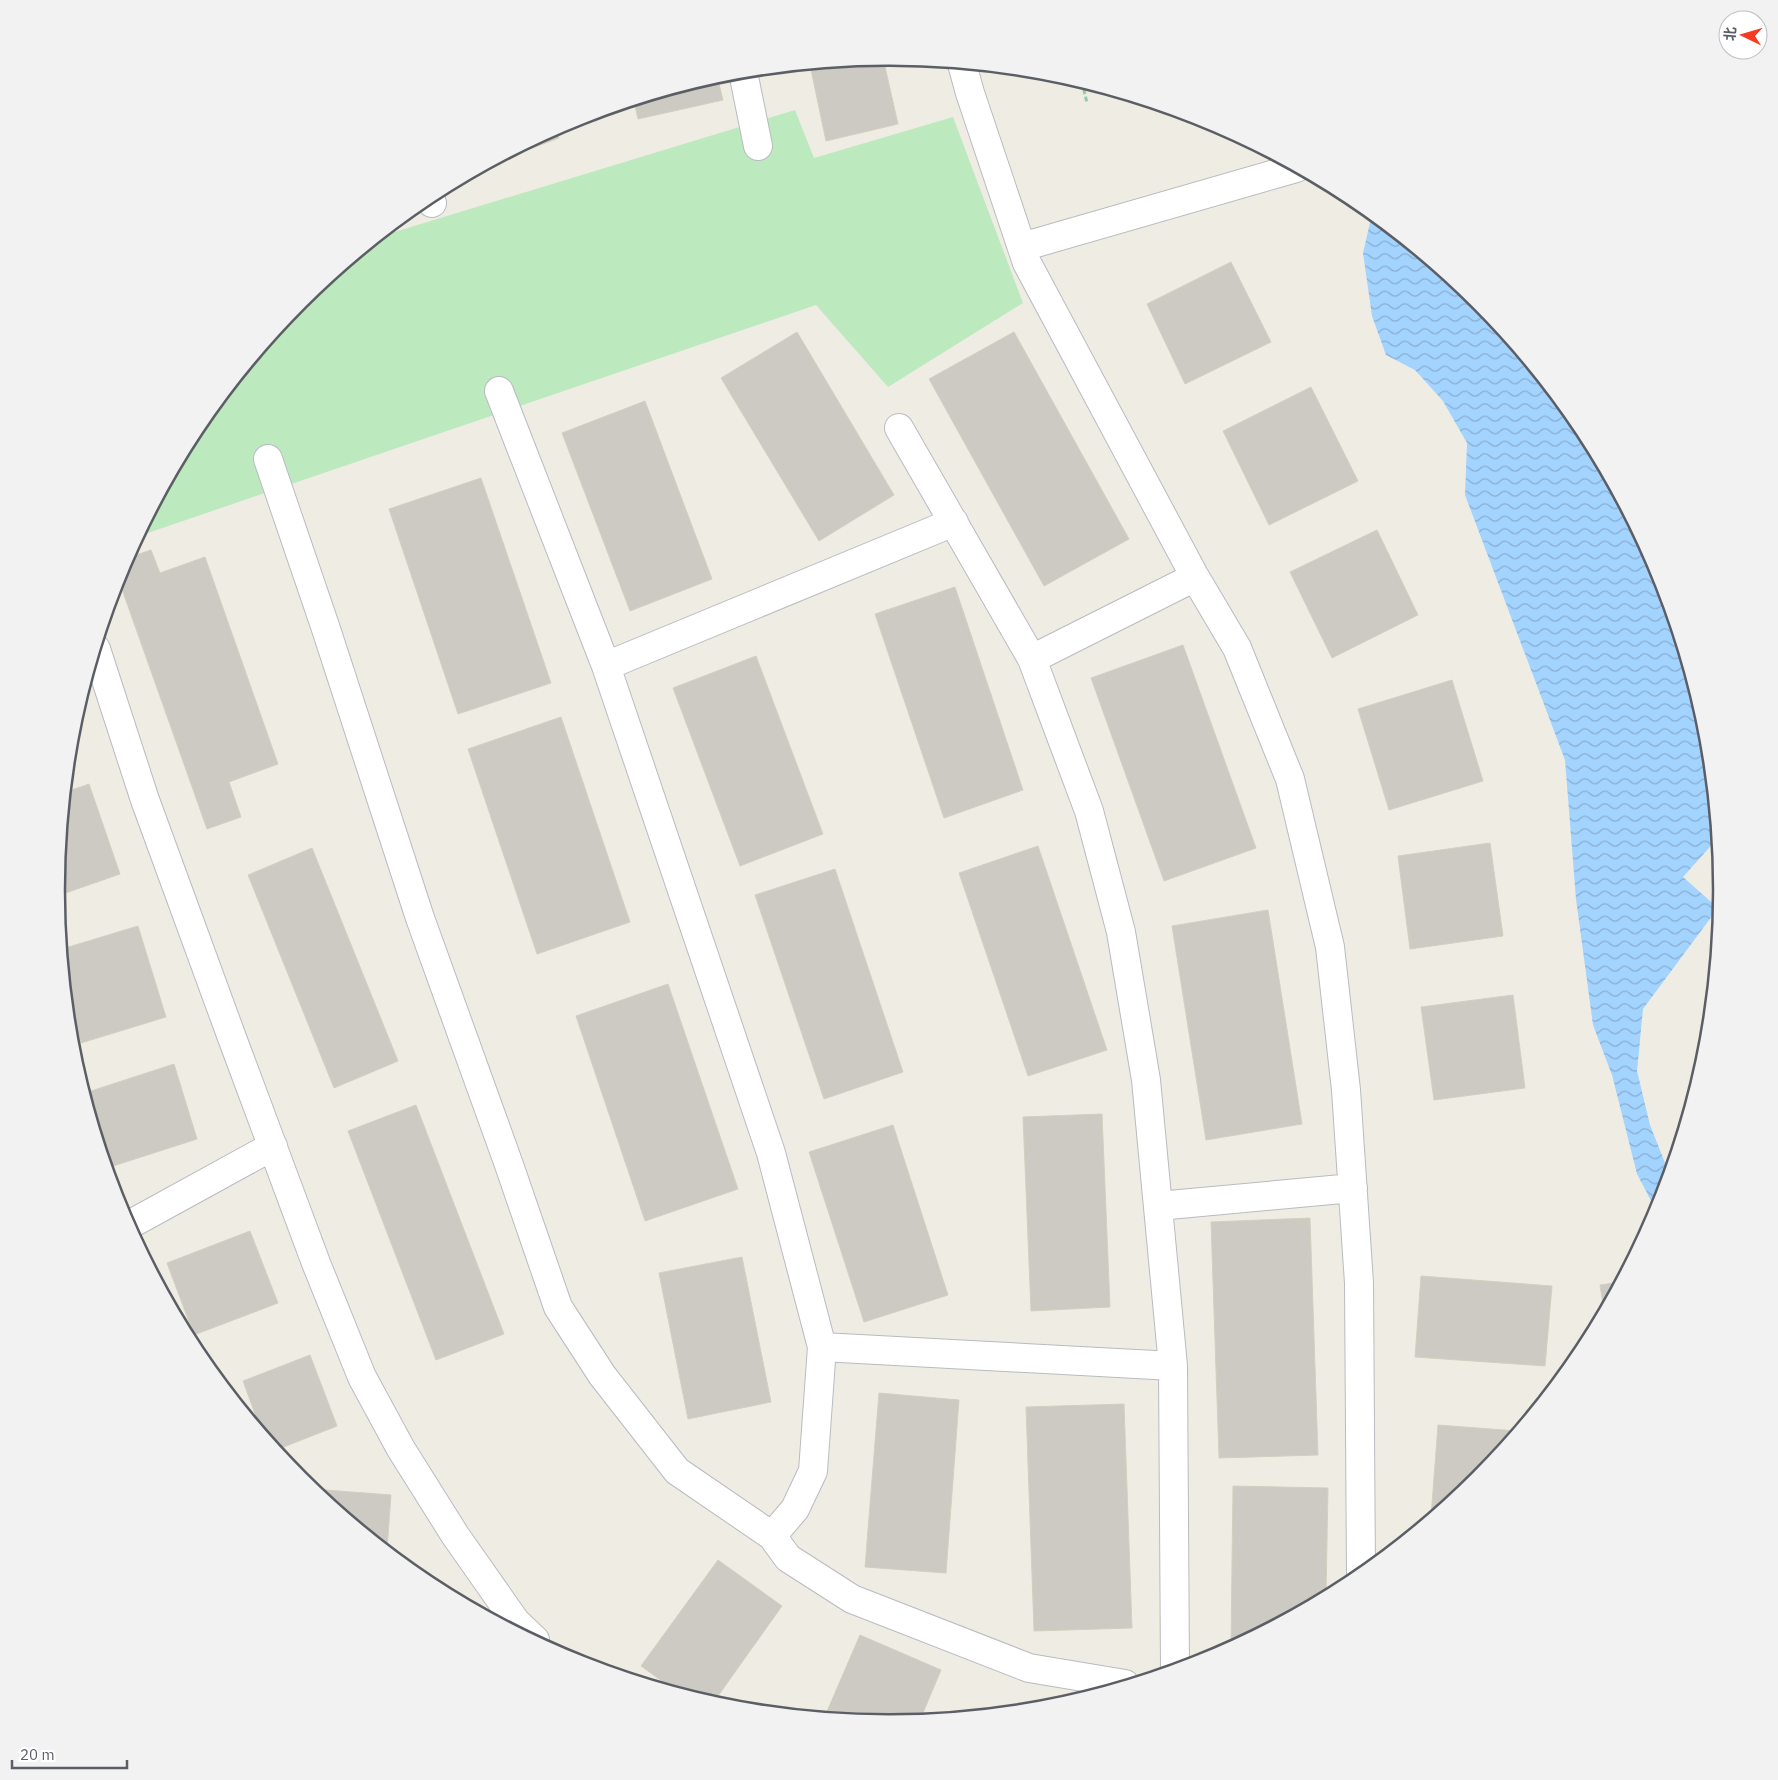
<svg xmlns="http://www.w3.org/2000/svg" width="1778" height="1780" font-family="'IBM Plex Sans','Noto Sans SC',sans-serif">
	<defs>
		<pattern id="water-waves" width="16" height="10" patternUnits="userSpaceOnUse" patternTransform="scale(1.25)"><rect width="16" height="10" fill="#a3d3ff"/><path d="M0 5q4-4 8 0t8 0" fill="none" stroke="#88aed2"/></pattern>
	</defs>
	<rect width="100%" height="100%" fill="#efede3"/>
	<path fill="#bde9bf" d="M 795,110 L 814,158 L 953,117 L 1023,303 L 888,387 L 816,305 L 139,536 L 197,427 L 300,301 L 378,237 Z"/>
	<path fill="url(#water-waves)" d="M 1372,214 L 1478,301 L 1582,428 L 1658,572 L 1706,728 L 1717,839 L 1683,877 L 1718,908 L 1643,1009 L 1637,1071 L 1650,1125 L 1669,1173 L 1657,1212 L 1637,1174 L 1612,1075 L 1593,1025 L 1576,899 L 1565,760 L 1465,495 L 1467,443 L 1443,401 L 1415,370 L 1386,355 L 1372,316 L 1363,253 Z"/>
	<path fill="#cccac2" stroke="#d4cfc0" d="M 883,58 L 898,124 L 826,141 L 810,65 Z
		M 717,76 L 723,100 L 638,119 L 634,101 Z
		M 555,129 L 559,138 L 490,164 Z
		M 1231,262 L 1271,342 L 1185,384 L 1147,304 Z
		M 797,332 L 894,495 L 819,541 L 721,378 Z
		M 1014,332 L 1129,539 L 1044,586 L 929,379 Z
		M 1311,387 L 1358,481 L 1269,525 L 1223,431 Z
		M 645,401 L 712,579 L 630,611 L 562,433 Z
		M 481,478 L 551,683 L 458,714 L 389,509 Z
		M 1377,530 L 1418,615 L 1332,658 L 1290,572 Z
		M 151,550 L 160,573 L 205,557 L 278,764 L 229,782 L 241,817 L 207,829 L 118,578 L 127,558 Z
		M 955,587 L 1023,790 L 944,818 L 875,614 Z
		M 1183,645 L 1256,848 L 1164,881 L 1091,678 Z
		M 756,656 L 823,834 L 740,866 L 673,688 Z
		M 1452,680 L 1483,781 L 1389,810 L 1358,709 Z
		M 561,717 L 630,922 L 537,954 L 468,749 Z
		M 89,784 L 120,874 L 57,896 L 66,792 Z
		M 1490,843 L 1503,936 L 1410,949 L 1398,856 Z
		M 1038,846 L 1107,1050 L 1028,1076 L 959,873 Z
		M 312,848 L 398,1061 L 334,1088 L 248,875 Z
		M 835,869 L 903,1072 L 824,1099 L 755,895 Z
		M 1268,910 L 1302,1124 L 1206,1140 L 1172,926 Z
		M 138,926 L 166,1017 L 81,1043 L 67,995 L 62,949 Z
		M 668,984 L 738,1189 L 645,1221 L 576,1016 Z
		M 1513,995 L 1525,1088 L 1434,1100 L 1421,1007 Z
		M 174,1064 L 197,1139 L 107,1168 L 85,1093 Z
		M 416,1105 L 504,1334 L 436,1360 L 348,1131 Z
		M 1102,1114 L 1110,1307 L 1031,1311 L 1023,1117 Z
		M 893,1125 L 948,1295 L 864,1322 L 809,1152 Z
		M 1310,1218 L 1318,1455 L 1219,1458 L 1211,1222 Z
		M 250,1231 L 278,1303 L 194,1335 L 167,1263 Z
		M 742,1257 L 771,1402 L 688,1419 L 659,1273 Z
		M 1421,1276 L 1552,1286 L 1545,1366 L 1415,1357 Z
		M 1619,1282 L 1604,1311 L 1600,1285 Z
		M 310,1355 L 337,1426 L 276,1450 L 262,1433 L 243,1381 Z
		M 879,1393 L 959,1400 L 946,1573 L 865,1567 Z
		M 1124,1404 L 1132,1628 L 1034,1631 L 1026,1407 Z
		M 1438,1425 L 1517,1431 L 1478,1479 L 1431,1517 Z
		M 1233,1486 L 1328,1488 L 1326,1596 L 1231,1647 Z
		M 313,1489 L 391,1495 L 387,1550 Z
		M 718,1560 L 782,1606 L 713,1703 L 677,1692 L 641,1666 Z
		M 860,1635 L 941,1670 L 920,1720 L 889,1723 L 825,1716 Z
		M 1041,1699 L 1057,1705 L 1038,1708 Z"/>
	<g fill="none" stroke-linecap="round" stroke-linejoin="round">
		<defs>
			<path id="minor" d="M 962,64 L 970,93 L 1027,263 L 1195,577 L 1237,648 L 1290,779 L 1330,947 L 1346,1090 L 1359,1283 L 1361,1575
				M 743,72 L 758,146
				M 429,196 L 432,203
				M 1022,247 L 1296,168
				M 499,391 L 606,666 L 771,1153 L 822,1347 L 813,1471 L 795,1509 L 772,1536
				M 899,428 L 1032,659 L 1089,811 L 1121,932 L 1146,1080 L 1173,1366 L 1175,1669
				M 268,459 L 325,626 L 420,918 L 508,1162 L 558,1307 L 602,1375 L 677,1471 L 772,1536 L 788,1558 L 852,1599 L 1029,1668 L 1125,1684
				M 96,649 L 145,800 L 231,1035 L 316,1263 L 362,1377 L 401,1449 L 455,1535 L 516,1622 L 535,1640
				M 1032,659 L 1195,577
				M 606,666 L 954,522
				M 1158,1206 L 1353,1188
				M 129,1225 L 273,1146
				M 822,1347 L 1173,1366"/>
		</defs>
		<use href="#minor" stroke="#b8bbc0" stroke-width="30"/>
		<path stroke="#95caa6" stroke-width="3" stroke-dasharray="5 2.5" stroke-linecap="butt" d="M 1082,82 L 1087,103"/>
		<use href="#minor" stroke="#fff" stroke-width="28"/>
	</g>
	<path d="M0 0H1778V1780H0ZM65 890a824 824 0 1 1 1648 0a824 824 0 1 1-1648 0Z" fill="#f2f2f3" fill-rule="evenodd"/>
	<path fill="none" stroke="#5b5f65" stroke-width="2.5" d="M65 890a824 824 0 1 1 1648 0a824 824 0 1 1-1648 0Z"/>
	<g transform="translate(1743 35) rotate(275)"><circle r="24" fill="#ffffff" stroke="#bdbfc1"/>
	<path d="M0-4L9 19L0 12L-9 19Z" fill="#f83a20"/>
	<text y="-8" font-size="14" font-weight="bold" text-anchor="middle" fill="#5b5f65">北</text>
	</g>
	<path d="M12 1760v8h115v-8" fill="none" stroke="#5b5f65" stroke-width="2.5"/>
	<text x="20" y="1760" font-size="15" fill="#5b5f65" stroke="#ffffff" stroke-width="4" paint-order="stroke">20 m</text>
</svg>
